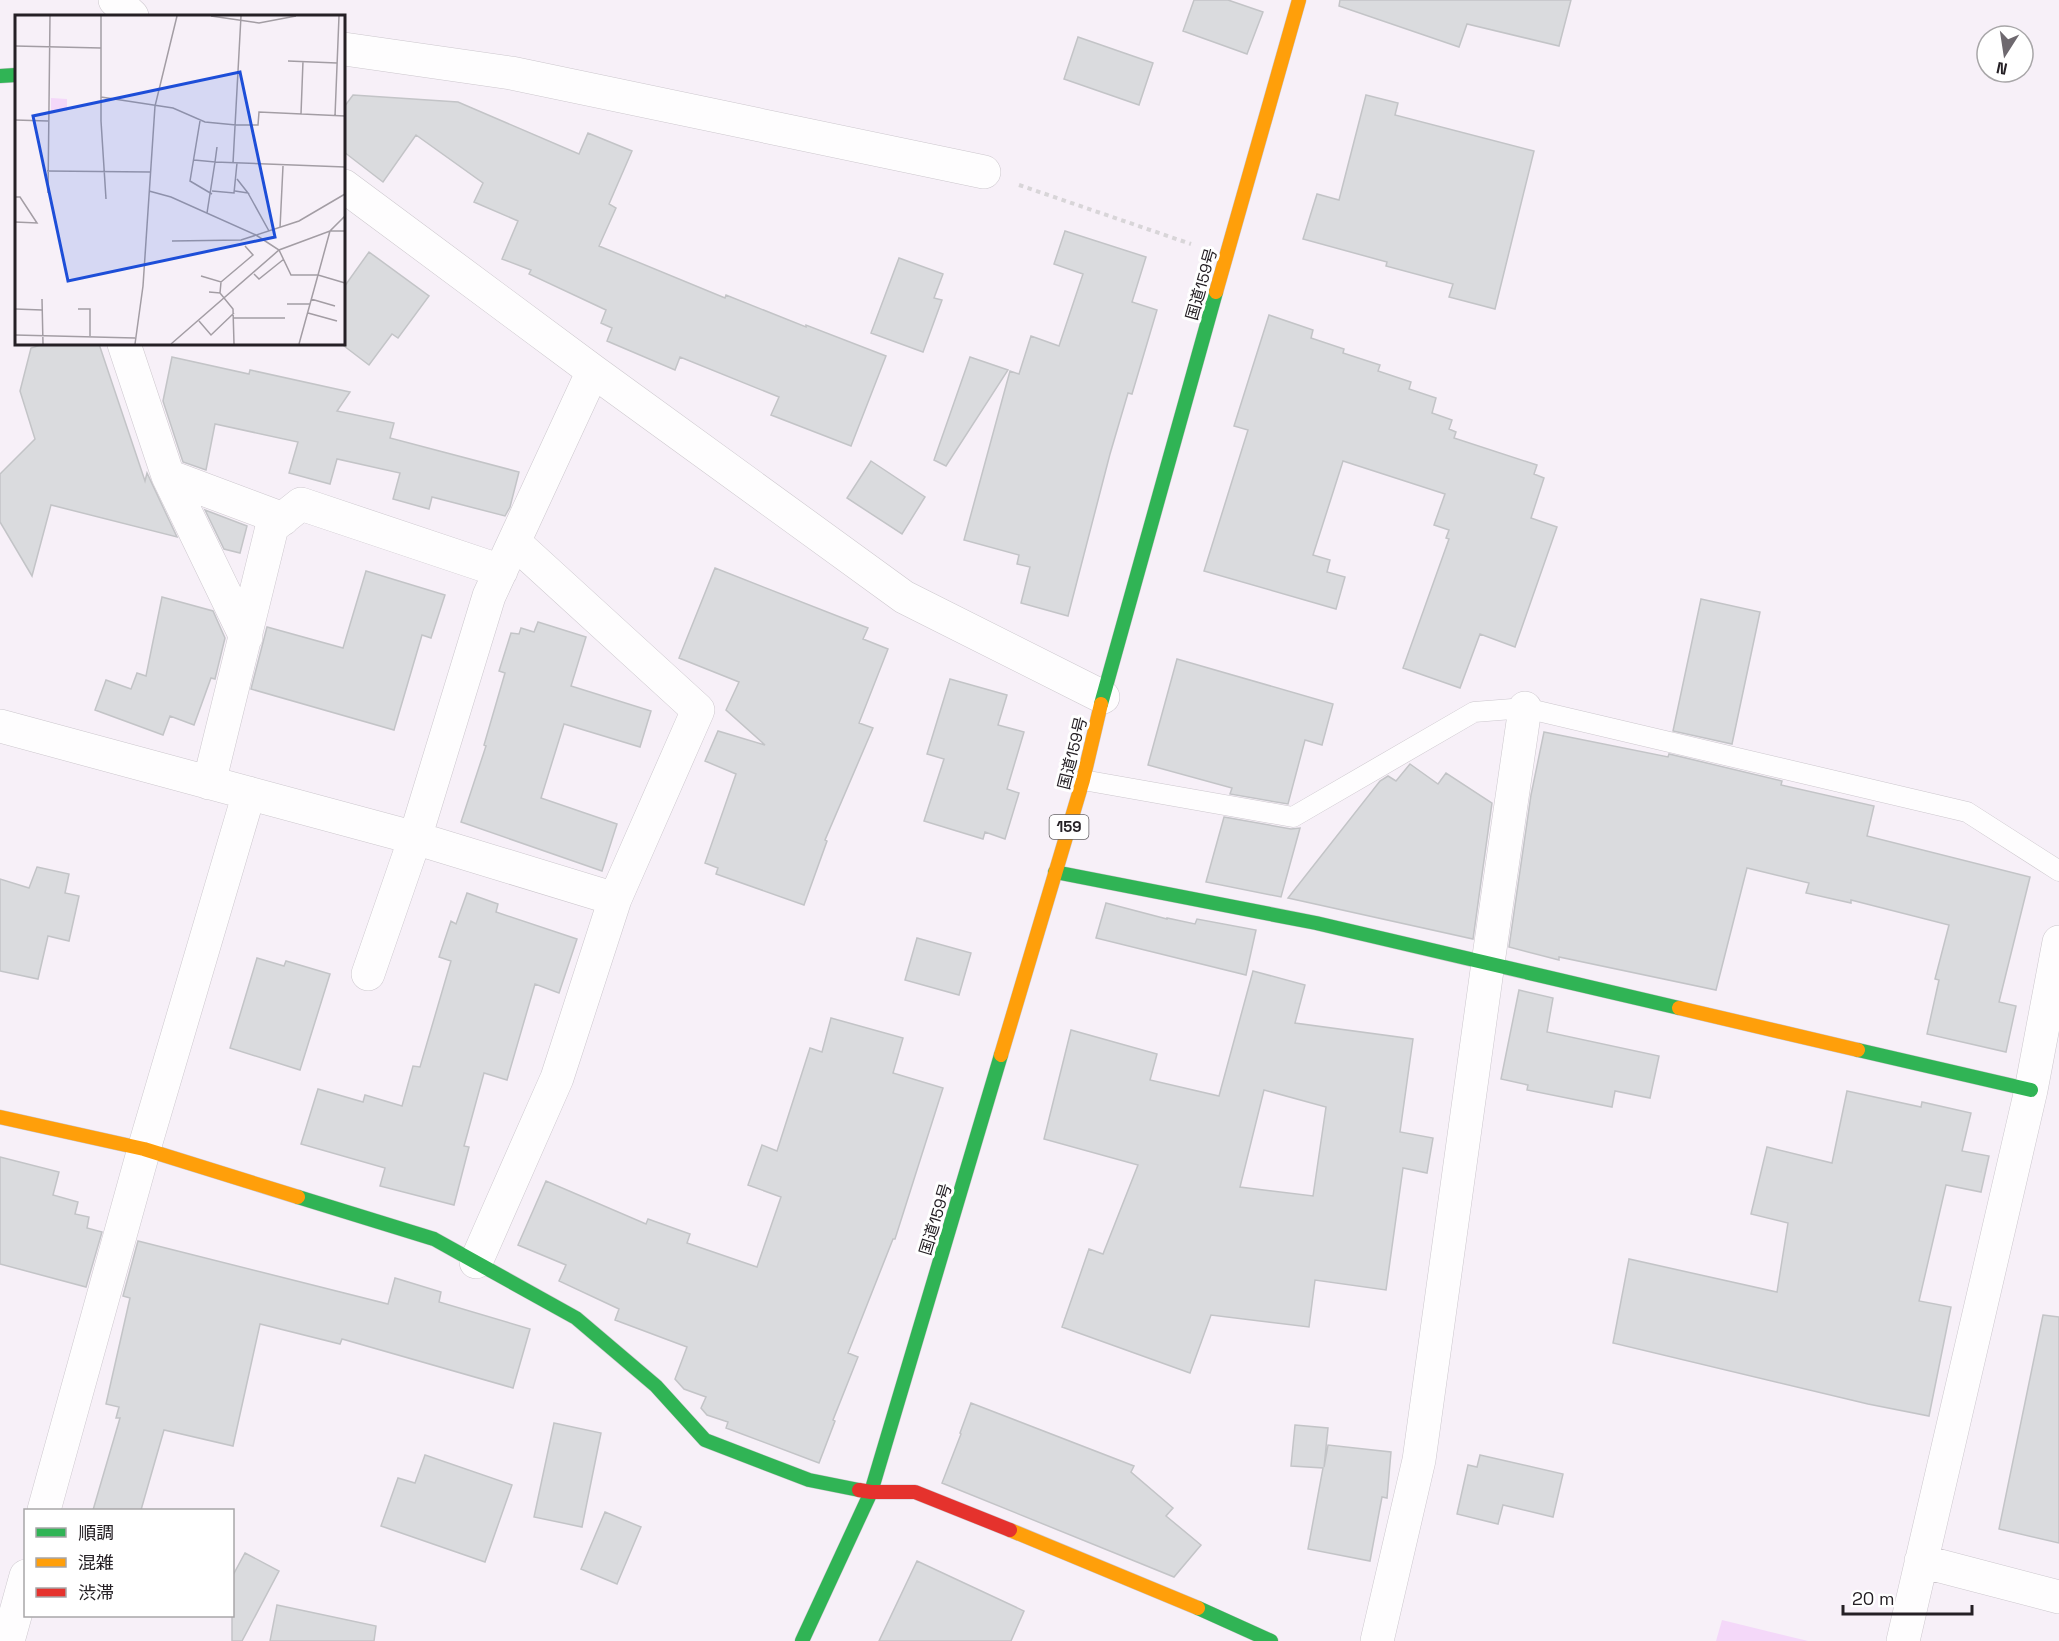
<svg xmlns="http://www.w3.org/2000/svg" width="2059" height="1641" font-family="'Space Grotesk','Noto Sans JP',sans-serif">
	<rect width="100%" height="100%" fill="#f7f0f8"/>
	<path fill="#f4d8f9" d="M 1722,1620 L 1808,1641 L 1716,1641 Z"/>
	<path fill="#dadbde" stroke="#c3c4c7" stroke-width="1.5" fill-rule="evenodd" d="M 1194,0 L 1228,0 L 1263,12 L 1247,54 L 1183,31 Z
		M 1340,0 L 1571,0 L 1559,46 L 1467,24 L 1459,47 L 1339,6 Z
		M 1078,37 L 1153,63 L 1139,105 L 1064,79 Z
		M 353,95 L 458,102 L 579,154 L 588,133 L 632,151 L 609,204 L 616,208 L 599,246 L 725,298 L 726,295 L 806,327 L 806,325 L 886,356 L 851,446 L 771,415 L 779,397 L 680,357 L 675,370 L 607,341 L 612,328 L 601,323 L 606,310 L 529,274 L 531,270 L 502,259 L 518,221 L 474,202 L 483,183 L 416,135 L 383,182 L 344,152 L 344,107 Z
		M 1366,95 L 1398,103 L 1395,115 L 1534,151 L 1495,309 L 1449,297 L 1453,284 L 1386,266 L 1387,262 L 1303,239 L 1317,194 L 1339,200 Z
		M 1065,231 L 1146,257 L 1132,302 L 1157,310 L 1132,394 L 1128,393 L 1110,454 L 1068,616 L 1021,603 L 1030,567 L 1017,564 L 1019,555 L 964,540 L 1010,371 L 1019,374 L 1031,336 L 1059,346 L 1083,274 L 1054,264 Z
		M 369,252 L 429,296 L 398,338 L 392,334 L 369,365 L 344,346 L 344,287 Z
		M 899,258 L 943,274 L 934,298 L 942,300 L 923,352 L 871,333 Z
		M 1269,315 L 1313,330 L 1311,338 L 1344,349 L 1343,353 L 1380,365 L 1378,371 L 1411,382 L 1409,389 L 1436,398 L 1432,413 L 1452,420 L 1449,429 L 1456,432 L 1454,438 L 1537,465 L 1534,474 L 1544,478 L 1531,518 L 1557,527 L 1515,647 L 1480,634 L 1460,688 L 1403,668 L 1449,539 L 1446,538 L 1449,530 L 1434,525 L 1445,494 L 1343,461 L 1313,555 L 1330,560 L 1327,572 L 1345,577 L 1336,609 L 1204,571 L 1248,430 L 1234,426 Z
		M 44,344 L 99,344 L 145,481 L 147,473 L 177,537 L 51,505 L 32,576 L 0,522 L 0,474 L 35,439 L 20,391 L 31,348 Z
		M 172,357 L 249,374 L 250,370 L 350,392 L 337,411 L 394,423 L 390,438 L 519,472 L 510,507 L 505,516 L 432,497 L 429,509 L 393,499 L 400,473 L 337,459 L 330,484 L 289,473 L 298,442 L 215,424 L 206,470 L 183,462 L 163,401 Z
		M 970,357 L 1008,370 L 946,466 L 934,460 Z
		M 871,461 L 925,497 L 902,534 L 847,498 Z
		M 205,510 L 247,526 L 240,553 L 224,549 Z
		M 715,568 L 868,628 L 863,639 L 888,649 L 859,723 L 873,728 L 825,840 L 827,841 L 804,905 L 716,874 L 718,868 L 705,863 L 736,774 L 705,761 L 718,731 L 765,745 L 726,710 L 739,682 L 679,658 Z
		M 366,571 L 445,595 L 431,638 L 422,635 L 394,730 L 251,689 L 267,627 L 343,648 Z
		M 162,597 L 213,611 L 225,638 L 215,679 L 211,678 L 194,725 L 170,716 L 163,735 L 95,710 L 106,680 L 131,689 L 137,673 L 146,676 Z
		M 1701,599 L 1760,612 L 1732,744 L 1673,731 Z
		M 538,622 L 586,637 L 571,686 L 651,711 L 640,747 L 564,724 L 541,798 L 617,824 L 602,871 L 461,822 L 486,746 L 484,745 L 505,673 L 499,671 L 511,633 L 519,634 L 521,628 L 534,632 Z
		M 1177,659 L 1333,704 L 1322,745 L 1305,740 L 1288,804 L 1230,794 L 1232,788 L 1148,765 Z
		M 950,679 L 1007,695 L 998,725 L 1024,732 L 1007,789 L 1019,793 L 1005,839 L 985,832 L 983,839 L 924,821 L 944,759 L 927,754 Z
		M 1544,732 L 1668,757 L 1669,754 L 1782,781 L 1781,785 L 1874,806 L 1867,836 L 2030,877 L 1999,1002 L 2016,1006 L 2006,1052 L 1927,1034 L 1939,980 L 1935,979 L 1949,925 L 1851,900 L 1851,903 L 1806,893 L 1809,883 L 1747,868 L 1716,990 L 1559,957 L 1559,960 L 1509,947 L 1531,795 Z
		M 1410,764 L 1438,784 L 1446,773 L 1492,803 L 1473,939 L 1288,898 L 1380,781 L 1388,776 L 1396,781 Z
		M 1224,817 L 1291,829 L 1300,828 L 1281,897 L 1206,882 Z
		M 37,867 L 69,874 L 65,893 L 79,896 L 69,941 L 48,936 L 38,979 L 0,971 L 0,879 L 29,888 Z
		M 467,893 L 498,904 L 496,912 L 577,939 L 559,993 L 535,984 L 507,1080 L 484,1073 L 464,1146 L 469,1147 L 454,1205 L 380,1186 L 385,1168 L 301,1144 L 318,1089 L 363,1102 L 365,1095 L 402,1106 L 413,1066 L 420,1067 L 451,961 L 439,957 L 451,921 L 456,924 Z
		M 1106,903 L 1167,919 L 1167,918 L 1195,924 L 1197,919 L 1256,930 L 1246,975 L 1096,938 Z
		M 917,938 L 971,953 L 959,995 L 905,980 Z
		M 257,958 L 284,966 L 286,961 L 330,974 L 300,1070 L 230,1048 Z
		M 1253,971 L 1305,985 L 1295,1023 L 1413,1039 L 1400,1132 L 1433,1138 L 1427,1173 L 1403,1168 L 1386,1290 L 1315,1280 L 1309,1327 L 1211,1315 L 1190,1373 L 1062,1327 L 1089,1249 L 1103,1254 L 1138,1165 L 1044,1139 L 1071,1030 L 1157,1054 L 1150,1080 L 1219,1096 ZM 1264,1090 L 1326,1107 L 1313,1196 L 1240,1187 Z
		M 1519,990 L 1553,998 L 1547,1032 L 1659,1056 L 1650,1098 L 1615,1091 L 1612,1107 L 1527,1090 L 1528,1085 L 1501,1079 Z
		M 831,1018 L 903,1038 L 893,1073 L 943,1088 L 895,1239 L 893,1239 L 848,1353 L 858,1357 L 833,1420 L 835,1421 L 819,1463 L 726,1428 L 728,1422 L 707,1415 L 701,1408 L 706,1397 L 684,1389 L 675,1379 L 687,1347 L 615,1320 L 619,1309 L 559,1281 L 566,1265 L 518,1245 L 546,1181 L 646,1224 L 648,1219 L 690,1234 L 687,1243 L 757,1267 L 781,1197 L 748,1185 L 762,1145 L 777,1151 L 810,1048 L 822,1052 Z
		M 1847,1091 L 1921,1107 L 1922,1102 L 1971,1113 L 1962,1151 L 1989,1156 L 1981,1192 L 1946,1185 L 1919,1301 L 1951,1307 L 1929,1416 L 1868,1404 L 1613,1343 L 1629,1259 L 1777,1292 L 1788,1223 L 1751,1214 L 1767,1147 L 1832,1163 Z
		M 0,1157 L 59,1172 L 53,1195 L 78,1202 L 75,1214 L 89,1217 L 87,1228 L 102,1232 L 86,1287 L 0,1264 Z
		M 138,1241 L 388,1304 L 395,1278 L 441,1292 L 439,1302 L 530,1329 L 513,1388 L 342,1339 L 340,1344 L 260,1324 L 233,1446 L 164,1430 L 141,1510 L 93,1510 L 120,1418 L 116,1418 L 119,1407 L 106,1404 L 130,1298 L 123,1296 Z
		M 2043,1315 L 2059,1317 L 2059,1543 L 1999,1529 Z
		M 971,1403 L 1134,1466 L 1131,1472 L 1173,1508 L 1166,1516 L 1201,1545 L 1174,1577 L 942,1483 L 961,1434 L 960,1433 Z
		M 554,1423 L 601,1433 L 582,1527 L 534,1517 Z
		M 1295,1425 L 1328,1428 L 1324,1467 L 1328,1445 L 1391,1452 L 1387,1498 L 1382,1497 L 1370,1561 L 1308,1549 L 1323,1468 L 1291,1466 Z
		M 425,1455 L 512,1485 L 485,1562 L 381,1526 L 398,1478 L 415,1483 Z
		M 1480,1455 L 1563,1474 L 1553,1517 L 1503,1505 L 1498,1524 L 1457,1514 L 1468,1465 L 1477,1467 Z
		M 605,1512 L 641,1527 L 617,1584 L 581,1569 Z
		M 245,1553 L 279,1571 L 242,1641 L 232,1641 L 232,1577 Z
		M 917,1561 L 1024,1611 L 1011,1641 L 879,1641 Z
		M 277,1605 L 376,1626 L 374,1641 L 270,1641 Z"/>
	<g fill="none" stroke-linecap="round" stroke-linejoin="round">
		<defs>
			<path id="lane" d="M 1083,780 L 1293,817 L 1474,712 L 1525,708 L 1967,812 L 2059,871"/>
			<path id="street" d="M 115,0 L 132,16
				M 344,49 L 511,73 L 984,172
				M 344,186 L 593,371 L 904,597 L 1103,697
				M 124,344 L 168,476
				M 246,637 L 168,476 L 283,519
				M 0,726 L 415,838 L 489,596 L 593,371
				M 209,783 L 272,527 L 301,504 L 501,571
				M 368,974 L 415,838 L 615,899
				M 476,1262 L 557,1078 L 615,899 L 698,710 L 514,542
				M 44,1510 L 144,1149 L 249,793
				M 1921,1561 L 2059,1597
				M 8,1641 L 26,1576
				M 1377,1641 L 1419,1460 L 1488,963 L 1525,708
				M 1903,1641 L 2031,1090 L 2059,942"/>
			<path id="fast" d="M 0,76 L 16,75
				M 1101,704 L 1216,292
				M 1055,872 L 1316,923 L 1679,1008
				M 1858,1050 L 2031,1090
				M 298,1197 L 434,1239 L 576,1318 L 656,1386 L 705,1440 L 809,1480 L 859,1490
				M 1198,1608 L 1271,1641
				M 802,1641 L 871,1492 L 1001,1055"/>
			<path id="slow" d="M 1216,292 L 1299,0
				M 1679,1008 L 1858,1050
				M 1001,1055 L 1083,780 L 1101,704
				M 0,1117 L 144,1149 L 298,1197
				M 1010,1530 L 1198,1608"/>
			<path id="jam" d="M 859,1490 L 871,1492 L 915,1492 L 1010,1530"/>
		</defs>
		<use href="#lane" stroke="#ccc7cd" stroke-width="21"/>
		<use href="#street" stroke="#ccc7cd" stroke-width="34"/>
		<use href="#fast" stroke="#ccc7cd" stroke-width="15"/>
		<use href="#slow" stroke="#ccc7cd" stroke-width="15"/>
		<use href="#jam" stroke="#ccc7cd" stroke-width="15"/>
		<path stroke="#d8d5d8" stroke-width="4" stroke-dasharray="4.5 4.5" stroke-linecap="butt" d="M 1019,185 L 1191,244"/>
		<use href="#lane" stroke="#fefdfe" stroke-width="20"/>
		<use href="#street" stroke="#fefdfe" stroke-width="33"/>
		<use href="#fast" stroke="#30b455" stroke-width="14"/>
		<use href="#slow" stroke="#ff9f0a" stroke-width="14"/>
		<use href="#jam" stroke="#e5322d" stroke-width="14"/>
	</g>
	<g text-anchor="middle" stroke-width="6" stroke-linejoin="round" paint-order="stroke">
		<rect fill="#fff" stroke="#666366" stroke-width="1.5" x="1049.5" y="815" width="39" height="24" rx="4.5"/>
		<g font-size="15" font-weight="bold" fill="#252025">
			<text x="1069" y="832">159</text>
		</g>
		<g font-size="16" fill="#252025" stroke="#fff">
			<text transform="translate(1201 284) rotate(-74)" y="6">国道159号</text>
			<text transform="translate(1072 753) rotate(-76)" y="6">国道159号</text>
			<text transform="translate(935 1219) rotate(-73)" y="6">国道159号</text>
		</g>
	</g>
	<g transform="translate(15 15)">
		<rect width="330" height="330" fill="#f7f0f8"/>
		<path d="M 36,83 L 52,84 L 52,96 L 36,96 Z" fill="#f4d8f9"/>
		<path fill="none" stroke="#a39da4" stroke-width="1.5" d="M 86,1 L 86,106 L 91,184M 196,1 L 244,8 L 281,1M 0,31 L 86,33M 273,46 L 322,48M 86,82 L 158,93 L 190,107 L 221,110 L 243,110 L 244,97 L 330,101M 286,99 L 288,46M 320,101 L 324,1M 0,105 L 33,106M 185,106 L 175,166 L 197,179M 179,145 L 200,147 L 202,132M 218,148 L 226,1M 32,156 L 135,157M 134,176 L 156,182 L 241,220 L 264,235 L 276,260 L 303,260 L 284,329M 197,176 L 219,178 L 222,148M 220,176 L 233,178 L 222,164M 33,178 L 35,1M 233,178 L 254,216M 0,182 L 5,182 L 22,208 L 0,207M 192,198 L 200,147 L 330,152M 330,201 L 315,216 L 303,260 L 330,268M 265,213 L 268,151M 157,226 L 226,225 L 284,206 L 330,179M 239,259 L 244,264 L 269,244M 186,261 L 206,267 L 238,240 L 230,231M 194,277 L 205,278 L 206,267M 205,278 L 218,294 L 219,329M 27,284 L 28,329M 296,284 L 320,291M 272,289 L 295,289M 0,294 L 27,295M 63,294 L 75,294 L 75,321M 293,298 L 322,306M 219,303 L 270,303M 184,306 L 196,320 L 219,298M 0,320 L 120,323M 120,329 L 128,271 L 140,91 L 162,1M 156,329 L 264,235 L 315,216 L 330,216"/>
		<path fill="#1d4ed8" fill-opacity="0.15" stroke="#1d4ed8" stroke-width="3" d="M 225,57 L 260,222 L 53,266 L 18,101 Z"/>
		<rect width="330" height="330" fill="none" stroke="#252025" stroke-width="3"/>
	</g>
	<rect x="24" y="1509" width="210" height="108" fill="#ffffff" stroke="#a8a6a8" stroke-width="1.5"/>
	<rect x="36" y="1528" width="30" height="9" fill="#30b455" stroke="#a8a6a8" stroke-width="1.5"/>
	<text x="78" y="1539" font-size="18" fill="#252025">順調</text>
	<rect x="36" y="1558" width="30" height="9" fill="#ff9f0a" stroke="#a8a6a8" stroke-width="1.5"/>
	<text x="78" y="1569" font-size="18" fill="#252025">混雑</text>
	<rect x="36" y="1588" width="30" height="9" fill="#e5322d" stroke="#a8a6a8" stroke-width="1.5"/>
	<text x="78" y="1599" font-size="18" fill="#252025">渋滞</text>
	<g transform="translate(2005 54) rotate(192)"><circle r="28" fill="#ffffff" stroke="#a8a6a8" stroke-width="1.5"/>
	<path d="M0-4.5L10 22L0 15L-10 22Z" fill="#6e696f"/>
	<text y="-9" font-size="16" font-weight="bold" text-anchor="middle" fill="#252025">N</text>
	</g>
	<path d="M1843 1605v9h129v-9" fill="none" stroke="#252025" stroke-width="3"/>
	<text x="1852" y="1605" font-size="18" fill="#252025" stroke="#ffffff" stroke-width="4.5" paint-order="stroke">20 m</text>
</svg>
